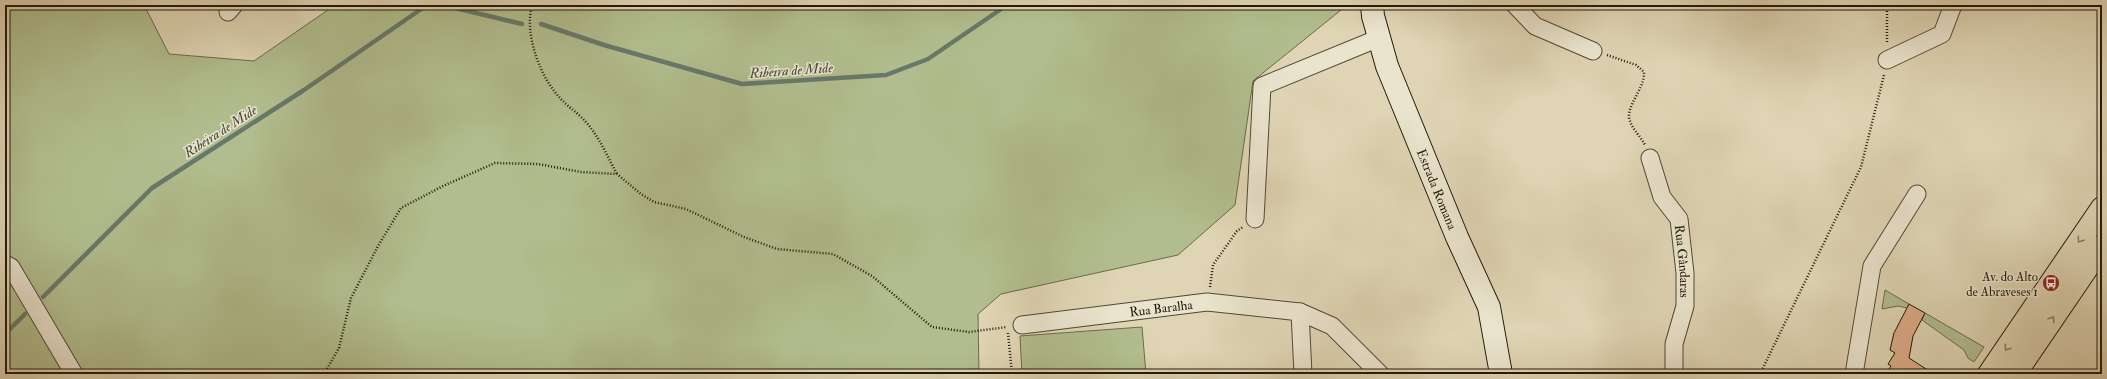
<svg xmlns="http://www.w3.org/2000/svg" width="2107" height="379" font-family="'IM FELL Double Pica',serif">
	<rect width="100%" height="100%" fill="#dfd5b4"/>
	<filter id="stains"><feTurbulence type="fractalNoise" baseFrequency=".005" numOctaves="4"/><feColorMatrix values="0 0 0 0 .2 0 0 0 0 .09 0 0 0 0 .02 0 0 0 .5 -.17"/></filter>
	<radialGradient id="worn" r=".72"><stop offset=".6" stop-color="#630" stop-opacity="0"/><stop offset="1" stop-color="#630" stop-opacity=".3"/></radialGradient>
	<path fill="#b1bd8e" stroke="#6a6b4c" d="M 5,5 L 144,5 L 169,54 L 254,61 L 335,5 L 677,5 L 699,9 L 815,5 L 1335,5 L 1341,10 L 1253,81 L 1235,205 L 1178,255 L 1001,294 L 978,314 L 979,374 L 5,374 Z
		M 1885,290 L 1909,304 L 1907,308 L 1898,306 L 1882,309 Z
		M 1925,313 L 1984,347 L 1974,362 L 1968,358 L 1964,350 L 1922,320 Z
		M 1142,327 L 1146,374 L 1022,374 L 1020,336 Z"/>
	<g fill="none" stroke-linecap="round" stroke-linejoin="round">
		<path stroke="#67796a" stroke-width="4.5" d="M 443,5 L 522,24
			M 541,24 L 604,45 L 742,84 L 886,75 L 928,59 L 1007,5
			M 43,297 L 152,188 L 304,90 L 427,5
			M 5,334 L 25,314"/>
	</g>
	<path fill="#dcac88" stroke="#23190a" d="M 1909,304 L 1925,313 L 1913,336 L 1909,358 L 1934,374 L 1886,374 L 1891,366 L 1888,364 L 1895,353 L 1890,350 L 1894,333 Z"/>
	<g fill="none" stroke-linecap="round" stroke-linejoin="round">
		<defs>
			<g id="street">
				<path d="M 1515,5 L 1535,26 L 1593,51"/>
				<path d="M 228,12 L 234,5"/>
				<path d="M 1887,60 L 1942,34 L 1953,5"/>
				<path id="s1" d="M 1650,158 L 1662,197 L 1679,219 L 1685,273 L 1685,306 L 1674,344 L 1674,374"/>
				<path d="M 1255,219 L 1262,86 L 1379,38"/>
				<path d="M 5,264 L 11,267 L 74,374"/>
				<path d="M 1300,312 L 1303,374"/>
				<path id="s2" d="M 1022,325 L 1207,302 L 1300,312 L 1332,326 L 1380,374"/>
				<path d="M 1854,374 L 1872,266 L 1917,194"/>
			</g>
			<g id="secondary">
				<path id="s3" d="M 1372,5 L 1373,16 L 1387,66 L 1457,237 L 1489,307 L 1501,374"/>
			</g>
			<path id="primary" d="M 1989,374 L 2102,208
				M 2015,374 L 2102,246"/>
		</defs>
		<use href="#street" stroke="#524834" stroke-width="19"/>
		<use href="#secondary" stroke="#23190a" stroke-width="24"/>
		<use href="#primary" stroke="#23190a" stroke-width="24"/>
		<path stroke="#23190a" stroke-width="2.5" stroke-dasharray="1 2" stroke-linecap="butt" d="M 532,5 C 524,34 540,77 560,98 C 568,107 578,113 585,121 C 599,136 607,156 617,174
			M 1887,5 L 1887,44
			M 1607,55 L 1636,65 L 1644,72 C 1645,89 1624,108 1630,121 C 1633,130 1641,137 1645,145
			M 1210,287 L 1213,265 L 1237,231 L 1243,227
			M 1008,333 L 1012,374
			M 324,374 L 339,348 L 351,298 L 378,246 L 401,208 L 443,186 L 495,163 L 538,164 L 581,172 L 617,174 L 641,194 L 654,202 L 686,209 L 744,237 L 777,249 L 833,254 L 872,276 L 932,327 L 969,332 L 1007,327
			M 1760,374 L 1861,167 L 1884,75"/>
		<use href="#street" stroke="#eae4ce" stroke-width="17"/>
		<use href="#secondary" stroke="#eae4ce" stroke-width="22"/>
		<use href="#primary" stroke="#dfd5b4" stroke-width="22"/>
	</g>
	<defs><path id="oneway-chevron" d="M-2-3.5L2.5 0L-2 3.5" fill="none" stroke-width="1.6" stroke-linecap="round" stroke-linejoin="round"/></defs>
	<g stroke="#8a8068">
		<use href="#oneway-chevron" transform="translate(2080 240) rotate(124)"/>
		<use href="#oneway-chevron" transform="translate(2052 319) rotate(-56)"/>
		<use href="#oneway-chevron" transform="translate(2007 348) rotate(124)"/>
	</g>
	<defs>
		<symbol id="bus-disc" viewBox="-11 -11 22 22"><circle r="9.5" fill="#8f2418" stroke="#eae4ce"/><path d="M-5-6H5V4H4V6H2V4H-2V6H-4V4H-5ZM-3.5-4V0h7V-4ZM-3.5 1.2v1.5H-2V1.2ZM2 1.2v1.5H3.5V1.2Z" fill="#fff"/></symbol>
	</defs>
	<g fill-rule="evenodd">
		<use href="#bus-disc" x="2041" y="273" width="20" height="20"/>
	</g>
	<g text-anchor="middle" stroke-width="3" stroke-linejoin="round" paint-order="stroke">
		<g font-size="13" fill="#23190a" stroke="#eae4ce">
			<text dy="5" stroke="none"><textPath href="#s3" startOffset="196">Estrada Romana</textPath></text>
			<text dy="5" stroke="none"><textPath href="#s1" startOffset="111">Rua Gândaras</textPath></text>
			<text dy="5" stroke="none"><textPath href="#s2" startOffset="140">Rua Baralha</textPath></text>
		</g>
		<g font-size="13" fill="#23190a" stroke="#eae4ce" text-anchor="end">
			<text x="2038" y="281">Av. do Alto<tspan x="2038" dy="15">de Abraveses 1</tspan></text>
		</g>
		<g font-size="14" font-style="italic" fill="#45493a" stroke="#eae4ce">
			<text transform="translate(791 70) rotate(-4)" y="5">Ribeira de Mide</text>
			<text transform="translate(220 131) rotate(-33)" y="5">Ribeira de Mide</text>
		</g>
	</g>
	<rect width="2107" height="379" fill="none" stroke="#dfd5b4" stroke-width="20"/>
	<rect x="6" y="6" width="2095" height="367" fill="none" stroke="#23190a" stroke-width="2"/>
	<rect x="10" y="10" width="2087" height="359" fill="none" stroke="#23190a"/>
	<rect width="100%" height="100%" filter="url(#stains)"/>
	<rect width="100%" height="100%" fill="url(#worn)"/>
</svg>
